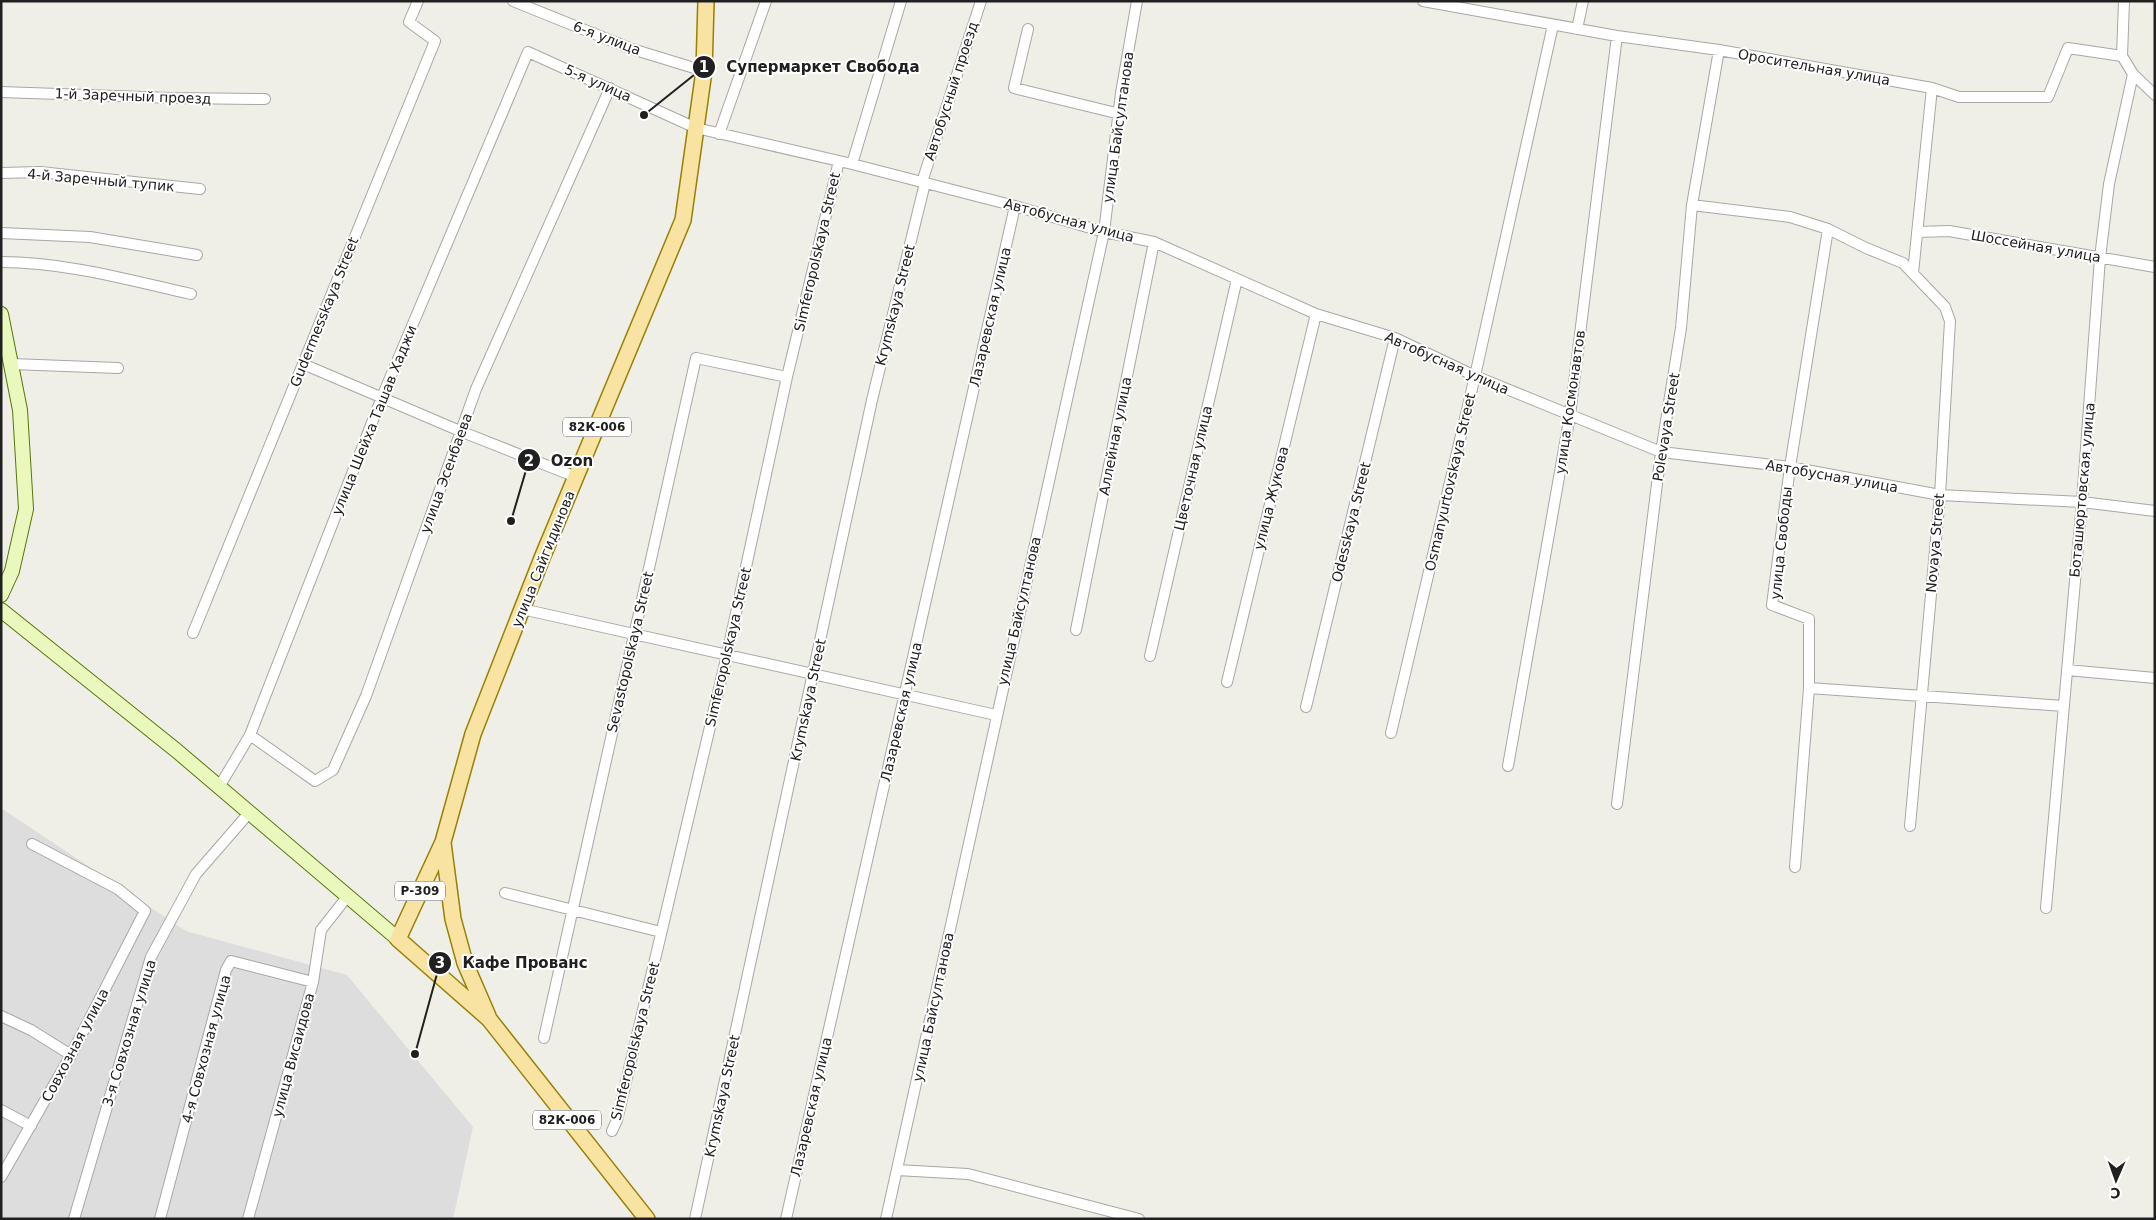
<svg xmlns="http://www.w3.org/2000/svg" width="2156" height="1220" font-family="'DejaVu Sans',sans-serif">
	<rect width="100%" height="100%" fill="#f0efe7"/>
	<path fill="#dedddd" d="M 1,808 L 186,931 L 347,975 L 473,1127 L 453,1219 L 1,1219 Z"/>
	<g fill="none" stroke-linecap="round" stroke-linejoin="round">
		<defs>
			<path id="minor" d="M 513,1 L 632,49 L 704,71
				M 1423,1 L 1617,36 L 1719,50 L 1932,88 L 1959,97 L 2048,97 L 2068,48 L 2122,56 L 2133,74 L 2155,95
				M 1028,29 L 1014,88 L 1120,114
				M 1577,29 L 1583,1
				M 2122,56 L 2124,1
				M 1,92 L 172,98 L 265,99
				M 719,134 L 766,1
				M 852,164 L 901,1
				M 1,173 L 40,172 L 200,189
				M 922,182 L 981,1
				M 1692,205 L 1790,217 L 1828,229 L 1866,248 L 1903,263 L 1945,307 L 1950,321 L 1940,495 L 1910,826
				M 1917,232 L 1949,231 L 2155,267
				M 1,233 L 90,237 L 197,255
				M 1,262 C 65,262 129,280 191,294
				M 1913,273 L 1932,88
				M 11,364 L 118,368
				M 303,364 L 460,431 L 576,477
				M 522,609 L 996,715
				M 1076,630 L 1154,242
				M 193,633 L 435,41 L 409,22 L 418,1
				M 1150,656 L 1237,279
				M 2067,670 L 2155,678
				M 1227,682 L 1316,314
				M 1809,688 L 2064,706
				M 1306,707 L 1395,338
				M 1391,733 L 1475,376 L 1553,25
				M 250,735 L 315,781 L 333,770 L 366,696 L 476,389 L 610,88
				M 1508,766 L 1570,415 L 1617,36
				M 219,787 L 250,735 L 382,397 L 528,52 L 696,128 L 852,164 L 1015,206 L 1104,232 L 1154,242 L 1316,314 L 1395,338 L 1475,376 L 1661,452 L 1790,467 L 1940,495 L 2082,502 L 2155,511
				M 1617,804 L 1661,452 L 1681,328 L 1692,205 L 1719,50
				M 1795,867 L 1809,688 L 1809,619 L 1772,605 L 1790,467 L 1828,229
				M 505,893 L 661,932
				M 2046,908 L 2082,502 L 2100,258 L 2109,184 L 2133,74
				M 1,1016 L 31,1030 L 71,1055
				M 544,1038 L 696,358 L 787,377
				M 1,1110 L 31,1126
				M 612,1131 L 617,1120 L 727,655 L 787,377 L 839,161
				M 897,1170 L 968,1174 L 1139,1219
				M 1,1177 L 71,1055 L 145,911 L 118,889 L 32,844
				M 74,1219 L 151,957 L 196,874 L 249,813
				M 160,1219 L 226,970 L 231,961 L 313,982
				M 248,1219 L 313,982 L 321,930 L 347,897
				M 695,1219 L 872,400 L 925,183
				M 786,1219 L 1015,206
				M 886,1219 L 1104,232 L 1121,93 L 1137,1"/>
			<path id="secondary" d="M 1,314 L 20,410 L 26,509 L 12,571 L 1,595
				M 1,610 L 177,751 L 398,939"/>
			<path id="primary" d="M 443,843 L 453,919 L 465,963 L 488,1016
				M 647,1219 L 489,1019 L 398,939 L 443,842 L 473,734 L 542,558 L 683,220 L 704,71 L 706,1"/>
		</defs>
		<use href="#minor" stroke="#a7a7a7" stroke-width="12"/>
		<use href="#secondary" stroke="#567608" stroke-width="16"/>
		<use href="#primary" stroke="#978104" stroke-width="18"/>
		<use href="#minor" stroke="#fff" stroke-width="10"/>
		<use href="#secondary" stroke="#ebf8bd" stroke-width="14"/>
		<use href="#primary" stroke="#f9e3a2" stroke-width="15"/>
	</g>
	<g text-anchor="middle" stroke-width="4" stroke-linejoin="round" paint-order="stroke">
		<g fill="#fff" stroke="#636363" stroke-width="1">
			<rect x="563" y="417.5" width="68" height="19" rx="4"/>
			<rect x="395" y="881.5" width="50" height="19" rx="4"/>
			<rect x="533" y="1110.5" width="68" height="19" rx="4"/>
		</g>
		<g font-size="12" font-weight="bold" fill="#202020">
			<text x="597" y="431">82К-006</text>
			<text x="420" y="895">Р-309</text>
			<text x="567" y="1124">82К-006</text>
		</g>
		<g font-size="14" fill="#202020" stroke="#fff">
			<text transform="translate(607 38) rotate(21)" y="5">6-я улица</text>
			<text transform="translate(1814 67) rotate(10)" y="5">Оросительная улица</text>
			<text transform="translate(598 83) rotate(24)" y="5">5-я улица</text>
			<text transform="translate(951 91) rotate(-72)" y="5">Автобусный проезд</text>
			<text transform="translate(133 96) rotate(2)" y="5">1-й Заречный проезд</text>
			<text transform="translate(1118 127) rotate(-82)" y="5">улица Байсултанова</text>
			<text transform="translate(101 180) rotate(5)" y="5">4-й Заречный тупик</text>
			<text transform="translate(1069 220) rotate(15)" y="5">Автобусная улица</text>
			<text transform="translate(2036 246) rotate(10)" y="5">Шоссейная улица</text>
			<text transform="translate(817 252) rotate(-77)" y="5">Simferopolskaya Street</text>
			<text transform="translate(895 305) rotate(-76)" y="5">Krymskaya Street</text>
			<text transform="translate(324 312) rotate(-68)" y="5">Gudermesskaya Street</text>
			<text transform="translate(990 317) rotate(-77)" y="5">Лазаревская улица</text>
			<text transform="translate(1447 363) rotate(24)" y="5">Автобусная улица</text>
			<text transform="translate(1570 402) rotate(-82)" y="5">улица Космонавтов</text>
			<text transform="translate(374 420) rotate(-68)" y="5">улица Шейха Ташав Хаджи</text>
			<text transform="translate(1666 427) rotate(-81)" y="5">Polevaya Street</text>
			<text transform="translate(1115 436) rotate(-79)" y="5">Аллейная улица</text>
			<text transform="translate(1193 468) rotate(-77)" y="5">Цветочная улица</text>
			<text transform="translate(446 473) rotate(-70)" y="5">улица Эсенбаева</text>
			<text transform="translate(1832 476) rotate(10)" y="5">Автобусная улица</text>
			<text transform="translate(1450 482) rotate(-77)" y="5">Osmanyurtovskaya Street</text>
			<text transform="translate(2082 490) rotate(-85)" y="5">Боташюртовская улица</text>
			<text transform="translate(1271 498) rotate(-76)" y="5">улица Жукова</text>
			<text transform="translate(1351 522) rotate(-76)" y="5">Odesskaya Street</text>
			<text transform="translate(1781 543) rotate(-84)" y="5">улица Свободы</text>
			<text transform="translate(1935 543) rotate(-85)" y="5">Novaya Street</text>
			<text transform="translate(543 559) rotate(-68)" y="5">улица Сайгидинова</text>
			<text transform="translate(1019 611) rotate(-77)" y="5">улица Байсултанова</text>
			<text transform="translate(728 647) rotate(-77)" y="5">Simferopolskaya Street</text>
			<text transform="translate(630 652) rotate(-77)" y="5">Sevastopolskaya Street</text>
			<text transform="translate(808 700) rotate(-78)" y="5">Krymskaya Street</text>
			<text transform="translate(901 712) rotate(-77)" y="5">Лазаревская улица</text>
			<text transform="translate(933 1007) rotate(-78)" y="5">улица Байсултанова</text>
			<text transform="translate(129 1033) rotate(-73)" y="5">3-я Совхозная улица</text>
			<text transform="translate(635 1041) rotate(-76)" y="5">Simferopolskaya Street</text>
			<text transform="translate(75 1045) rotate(-62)" y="5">Совхозная улица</text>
			<text transform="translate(206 1049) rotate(-75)" y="5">4-я Совхозная улица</text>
			<text transform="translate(293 1055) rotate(-75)" y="5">улица Висаидова</text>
			<text transform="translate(722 1096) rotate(-78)" y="5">Krymskaya Street</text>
			<text transform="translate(811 1107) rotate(-77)" y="5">Лазаревская улица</text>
		</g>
	</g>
	<path fill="none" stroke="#202020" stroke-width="2" d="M644 115L704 67M511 521L529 460M415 1054L440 963"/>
	<g fill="#202020" stroke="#fff" stroke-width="2">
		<circle cx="644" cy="115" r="5"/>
		<circle cx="511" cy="521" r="5"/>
		<circle cx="415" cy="1054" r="5"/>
		<circle cx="704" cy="67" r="12"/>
		<circle cx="529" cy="460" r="12"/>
		<circle cx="440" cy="963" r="12"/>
	</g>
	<g font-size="15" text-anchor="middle" font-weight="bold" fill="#fff">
		<text x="704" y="72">1</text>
		<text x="529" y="466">2</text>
		<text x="440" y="968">3</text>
	</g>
	<g font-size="15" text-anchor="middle" font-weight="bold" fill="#202020" stroke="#fff" stroke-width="4" stroke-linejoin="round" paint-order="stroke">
		<text x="823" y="72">Супермаркет Свобода</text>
		<text x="572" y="466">Ozon</text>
		<text x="525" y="968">Кафе Прованс</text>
	</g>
	<rect width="2156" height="1220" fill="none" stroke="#202020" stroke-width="5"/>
	<g transform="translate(2116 1180) rotate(182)" stroke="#ffffff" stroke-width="4" paint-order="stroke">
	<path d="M0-4L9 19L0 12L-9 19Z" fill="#202020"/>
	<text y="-8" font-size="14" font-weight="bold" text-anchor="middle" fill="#202020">С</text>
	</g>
</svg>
